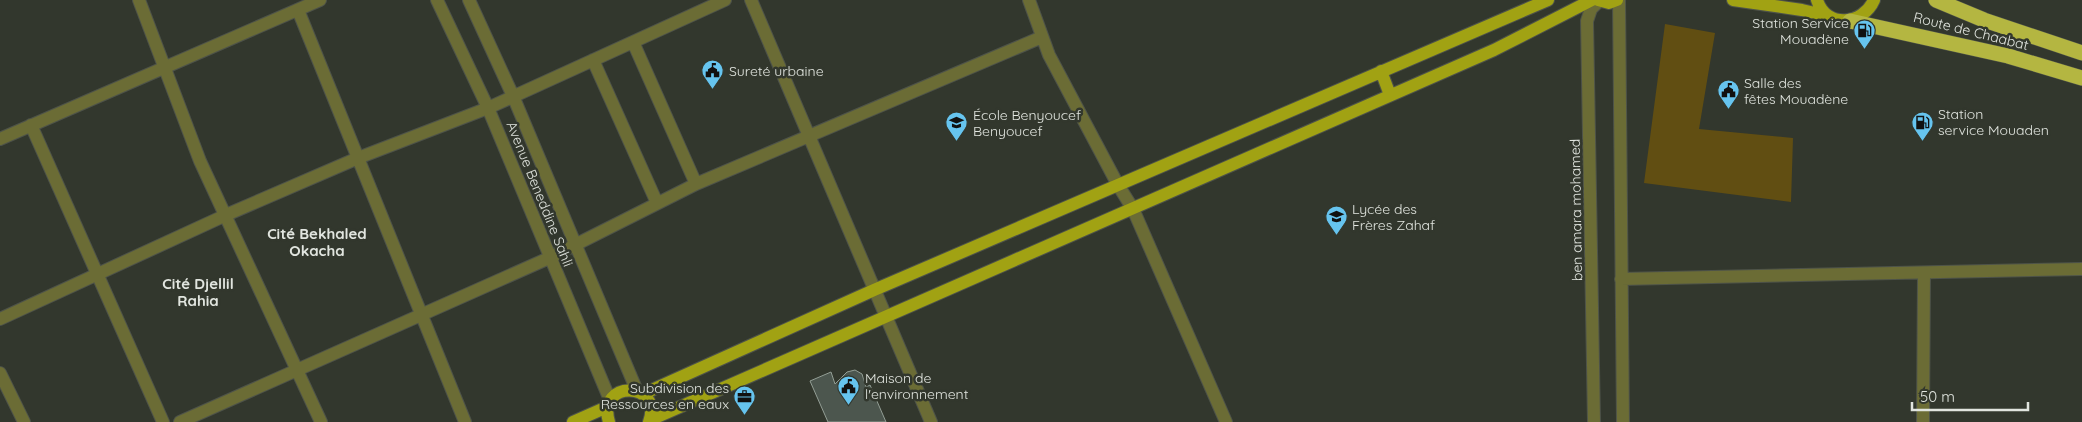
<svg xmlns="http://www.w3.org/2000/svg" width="2082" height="422" font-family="Quicksand,sans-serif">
	<rect width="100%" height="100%" fill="#32372d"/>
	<path fill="#614e12" d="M 1665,24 L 1715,33 L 1699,129 L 1793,138 L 1791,202 L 1644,183 Z"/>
	<path fill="#4c564e" stroke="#939e95" d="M 855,370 L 862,374 L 866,387 L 870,385 L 886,422 L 828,422 L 810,381 L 831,372 L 835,384 L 847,372 Z"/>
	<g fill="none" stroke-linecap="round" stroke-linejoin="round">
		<defs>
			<path id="minor" d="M 139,0 L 200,161 L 321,422
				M 437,0 L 488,108 L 610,400
				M 469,0 L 513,96 L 637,391
				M 751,0 L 931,422
				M 1029,0 L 1049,55 L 1118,185 L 1133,209 L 1226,422
				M 1619,0 L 1623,422
				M 298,10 L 465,422
				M 633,42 L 696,184
				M 593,60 L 657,203
				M 31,125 L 163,422
				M 0,139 L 320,0
				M 1621,279 L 2082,269
				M 0,319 L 226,215 L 358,158 L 488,108 L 725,0
				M 0,373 L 24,422
				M 180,422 L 549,258 L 696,184 L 1042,37
				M 1594,422 L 1587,21 L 1591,9 L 1599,1
				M 1923,422 L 1924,273"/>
			<path id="major" d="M 1598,0 L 1609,3 L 1617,0
				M 1733,0 L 1802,10 L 1828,16
				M 1817,0 C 1826,29 1863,25 1874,0
				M 1381,71 L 1390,95
				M 643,394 L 874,290 L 1548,0
				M 650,420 L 1494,50 L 1592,0
				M 573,422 L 607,407
				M 609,422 C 596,379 664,381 649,422"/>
			<path id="highway" d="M 1936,0 L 1984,20 L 2082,53
				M 1850,21 L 2008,56 L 2082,78"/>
		</defs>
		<use href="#minor" stroke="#4e5349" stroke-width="14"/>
		<use href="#major" stroke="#4e5349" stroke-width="14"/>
		<use href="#highway" stroke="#4e5349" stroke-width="16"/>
		<use href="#minor" stroke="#6b6c35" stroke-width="12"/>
		<use href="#major" stroke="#a1a213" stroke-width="12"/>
		<use href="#highway" stroke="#b4b641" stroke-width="15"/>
	</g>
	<defs>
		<symbol id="fuel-pin" viewBox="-11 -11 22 30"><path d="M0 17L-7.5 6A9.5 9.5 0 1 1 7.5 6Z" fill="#66c4ef" stroke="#32372d"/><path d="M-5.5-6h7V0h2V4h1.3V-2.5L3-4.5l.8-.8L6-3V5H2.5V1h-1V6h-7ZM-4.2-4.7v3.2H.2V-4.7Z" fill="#111"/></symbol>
		<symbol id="civic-pin" viewBox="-11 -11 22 30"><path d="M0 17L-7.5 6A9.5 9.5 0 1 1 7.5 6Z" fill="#66c4ef" stroke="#32372d"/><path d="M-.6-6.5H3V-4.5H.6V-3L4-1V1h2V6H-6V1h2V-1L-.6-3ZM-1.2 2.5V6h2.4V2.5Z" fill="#111"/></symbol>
		<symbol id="school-pin" viewBox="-11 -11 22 30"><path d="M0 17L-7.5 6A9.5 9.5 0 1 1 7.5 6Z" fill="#66c4ef" stroke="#32372d"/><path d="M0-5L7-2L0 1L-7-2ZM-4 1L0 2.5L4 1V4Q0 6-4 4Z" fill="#111"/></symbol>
		<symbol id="office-pin" viewBox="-11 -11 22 30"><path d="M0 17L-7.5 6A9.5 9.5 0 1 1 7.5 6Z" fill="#66c4ef" stroke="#32372d"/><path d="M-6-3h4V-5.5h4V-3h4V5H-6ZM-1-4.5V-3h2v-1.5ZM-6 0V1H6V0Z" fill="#111"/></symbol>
	</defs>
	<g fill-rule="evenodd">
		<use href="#fuel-pin" x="1852" y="18" width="25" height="34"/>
		<use href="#civic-pin" x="700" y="58" width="25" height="34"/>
		<use href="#civic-pin" x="1716" y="78" width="25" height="34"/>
		<use href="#fuel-pin" x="1910" y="110" width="25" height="34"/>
		<use href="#school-pin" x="944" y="110" width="25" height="34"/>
		<use href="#school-pin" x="1324" y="204" width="25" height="34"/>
		<use href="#civic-pin" x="836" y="374" width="25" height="34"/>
		<use href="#office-pin" x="732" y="384" width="25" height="34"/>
	</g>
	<g text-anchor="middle" stroke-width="5" stroke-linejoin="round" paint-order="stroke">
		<g font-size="14" fill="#e1e5df" stroke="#32372d" text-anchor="start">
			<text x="1849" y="28" text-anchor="end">Station Service<tspan x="1849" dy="16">Mouadène</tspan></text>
			<text x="729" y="76">Sureté urbaine</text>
			<text x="1744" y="88">Salle des<tspan x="1744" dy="16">fêtes Mouadène</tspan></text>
			<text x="1938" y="119">Station<tspan x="1938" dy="16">service Mouaden</tspan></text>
			<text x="973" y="120">École Benyoucef<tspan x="973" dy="16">Benyoucef</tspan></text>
			<text x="1352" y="214">Lycée des<tspan x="1352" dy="16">Frères Zahaf</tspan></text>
			<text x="865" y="383">Maison de<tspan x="865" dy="16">l'environnement</tspan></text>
			<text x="729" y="393" text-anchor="end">Subdivision des<tspan x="729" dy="16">Ressources en eaux</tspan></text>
		</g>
		<g font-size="14" fill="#e1e5df" stroke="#32372d">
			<text transform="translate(1971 31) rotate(14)" y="5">Route de Chaabat</text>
			<text transform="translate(540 194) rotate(68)" y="5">Avenue Beneddine Sahli</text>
			<text transform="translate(1576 210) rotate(-91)" y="5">ben amara mohamed</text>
		</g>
		<g font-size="15" font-weight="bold" fill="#e1e5df" stroke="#32372d">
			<text x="317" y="239">Cité Bekhaled<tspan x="317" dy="17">Okacha</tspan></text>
			<text x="198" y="289">Cité Djellil<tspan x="198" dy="17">Rahia</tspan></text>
		</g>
	</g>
	<path d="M1912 402v8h116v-8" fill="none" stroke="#e1e5df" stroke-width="2.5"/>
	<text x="1920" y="402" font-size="15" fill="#e1e5df" stroke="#32372d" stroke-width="4" paint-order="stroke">50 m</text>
</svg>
